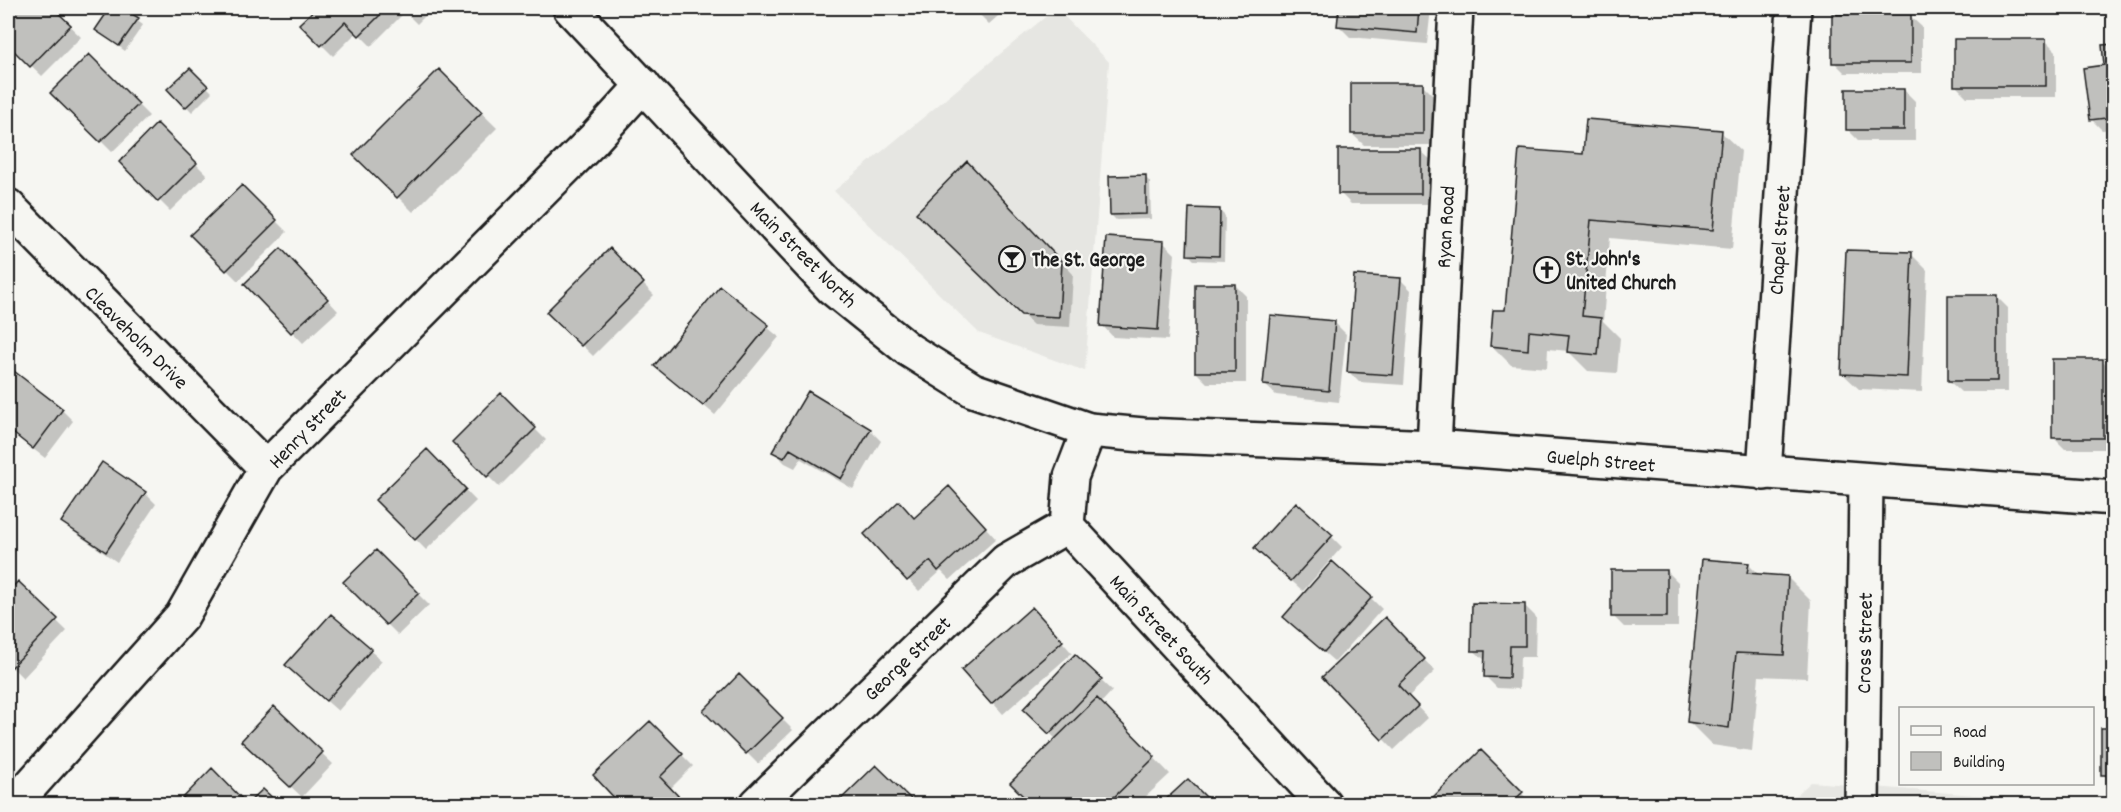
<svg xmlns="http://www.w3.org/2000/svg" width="2121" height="812" font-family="Dekko,sans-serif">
	<rect width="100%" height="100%" fill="#f6f6f2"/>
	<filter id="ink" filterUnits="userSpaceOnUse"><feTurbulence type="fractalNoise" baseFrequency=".0167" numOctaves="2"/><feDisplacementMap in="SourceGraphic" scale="12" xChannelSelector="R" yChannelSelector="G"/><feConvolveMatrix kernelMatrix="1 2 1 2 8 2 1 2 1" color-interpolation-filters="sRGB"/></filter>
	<g filter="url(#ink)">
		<path fill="#e6e6e2" d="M 1056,8 L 1109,62 L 1085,371 L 979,333 L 834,191 Z
			M 1811,782 L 2087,804 L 1786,804 Z"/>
		<path fill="#0003" d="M 8,8 L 51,8 L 81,37 L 42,76 L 8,43 Z
			M 112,8 L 119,8 L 143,25 L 125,51 L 97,30 Z
			M 231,8 L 246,8 L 239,15 Z
			M 318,8 L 433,8 L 417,24 L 405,12 L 371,46 L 357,32 L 333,56 L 301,24 Z
			M 973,8 L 1007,8 L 989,24 Z
			M 1341,8 L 1431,8 L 1427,44 L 1350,37 L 1339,26 Z
			M 1910,16 L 1922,27 L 1922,73 L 1845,73 L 1834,62 Z
			M 2045,40 L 2056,51 L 2056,97 L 1967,97 L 1956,86 Z
			M 2114,45 L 2114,129 L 2102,130 L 2091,119 Z
			M 89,56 L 149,116 L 112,152 L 53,93 Z
			M 190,70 L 212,92 L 192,112 L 170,89 Z
			M 439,71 L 497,128 L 413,212 L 356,155 Z
			M 1422,84 L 1433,95 L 1433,145 L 1364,145 L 1352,134 Z
			M 1904,90 L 1915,101 L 1915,141 L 1859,141 L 1848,130 Z
			M 157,125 L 207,175 L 170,211 L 121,162 Z
			M 1721,132 L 1741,151 L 1732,249 L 1610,238 L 1603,321 L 1620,338 L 1617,373 L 1588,371 L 1568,351 L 1548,349 L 1547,368 L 1511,365 L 1492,346 L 1506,312 L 1584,156 Z
			M 1420,150 L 1432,161 L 1432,204 L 1351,204 L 1340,193 Z
			M 978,174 L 1073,274 L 1070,327 L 1033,325 L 918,213 Z
			M 1145,177 L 1150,182 L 1151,219 L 1116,220 L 1111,215 Z
			M 242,187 L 287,232 L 238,281 L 192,235 Z
			M 1220,211 L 1225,216 L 1224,261 L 1194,260 L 1188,254 Z
			M 1164,243 L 1175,254 L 1168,340 L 1113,337 L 1102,325 Z
			M 610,251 L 654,295 L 593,356 L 548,312 Z
			M 1911,254 L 1927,270 L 1922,392 L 1859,389 L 1843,374 Z
			M 292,261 L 338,311 L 303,343 L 246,284 Z
			M 1400,279 L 1411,290 L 1404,385 L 1359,382 L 1348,371 Z
			M 1235,285 L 1246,296 L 1246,383 L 1207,383 L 1196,372 Z
			M 720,288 L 779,337 L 715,415 L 656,366 Z
			M 1997,297 L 2008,308 L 2008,392 L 1961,392 L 1949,381 Z
			M 1335,323 L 1346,334 L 1339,402 L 1276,395 L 1264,384 Z
			M 2102,360 L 2113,371 L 2113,449 L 2065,449 L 2054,438 Z
			M 10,370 L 62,410 L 73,421 L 45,458 L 8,430 L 8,373 Z
			M 809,393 L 870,430 L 881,441 L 853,489 L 801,459 L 795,468 L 785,463 L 774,452 Z
			M 501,395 L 546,440 L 499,487 L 454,442 Z
			M 427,451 L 476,501 L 426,550 L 377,500 Z
			M 102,464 L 145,493 L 156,504 L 117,562 L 74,532 L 63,521 Z
			M 960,499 L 996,539 L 950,580 L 941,571 L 919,591 L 866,534 L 915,520 Z
			M 1331,536 L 1342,547 L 1303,591 L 1267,559 Z
			M 376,552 L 429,605 L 398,635 L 345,582 Z
			M 1748,564 L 1760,576 L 1788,578 L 1811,601 L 1807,678 L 1759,676 L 1752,751 L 1712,745 L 1688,721 Z
			M 1667,571 L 1678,582 L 1678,627 L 1624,627 L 1613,616 Z
			M 18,583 L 67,631 L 23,678 L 8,663 L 8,594 Z
			M 1371,598 L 1382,609 L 1335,662 L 1296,628 Z
			M 1525,606 L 1536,617 L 1535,657 L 1520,657 L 1519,689 L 1497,688 L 1486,677 L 1486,661 L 1473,650 Z
			M 331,616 L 382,661 L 338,711 L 298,676 Z
			M 1385,619 L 1435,671 L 1408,697 L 1428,718 L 1394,750 L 1324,677 Z
			M 1043,620 L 1072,653 L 1003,714 L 963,670 Z
			M 1075,656 L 1112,691 L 1101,703 L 1170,774 L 1138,804 L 1033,804 L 1012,783 L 1057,740 L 1025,709 Z
			M 739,676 L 793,730 L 758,764 L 705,711 Z
			M 274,708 L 333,764 L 302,797 L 254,752 Z
			M 650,723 L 693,766 L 670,789 L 685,804 L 622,804 L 595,775 Z
			M 2114,729 L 2114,785 L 2103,774 Z
			M 1481,752 L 1532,804 L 1428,804 Z
			M 876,767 L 914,804 L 839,804 Z
			M 212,770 L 246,804 L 182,804 L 180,803 Z
			M 1188,781 L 1212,804 L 1163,804 Z"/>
		<path fill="#c0c0bd" stroke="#1c1c1c" stroke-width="1.5" d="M 8,8 L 53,8 L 71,25 L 30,67 L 8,45 Z
			M 110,8 L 122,8 L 139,18 L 119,46 L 95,30 Z
			M 316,8 L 387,8 L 359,36 L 345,22 L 321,46 L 299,24 Z
			M 1339,8 L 1419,8 L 1417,33 L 1337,26 Z
			M 1832,14 L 1911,14 L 1911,63 L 1832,63 Z
			M 1954,39 L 2046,39 L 2046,86 L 1954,86 Z
			M 2114,44 L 2114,117 L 2090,120 L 2083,68 L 2104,65 L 2102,45 Z
			M 89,54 L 139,104 L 100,142 L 50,93 Z
			M 190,68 L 208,86 L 185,108 L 167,89 Z
			M 439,69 L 482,112 L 397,198 L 353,155 Z
			M 1351,83 L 1423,83 L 1423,134 L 1351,134 Z
			M 1846,89 L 1904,89 L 1904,130 L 1846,130 Z
			M 1586,119 L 1722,130 L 1713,230 L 1591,220 L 1582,316 L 1601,318 L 1598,355 L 1567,352 L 1569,335 L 1529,331 L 1528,350 L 1490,346 L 1493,310 L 1505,310 L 1519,149 L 1583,154 Z
			M 157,123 L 197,163 L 158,202 L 119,162 Z
			M 1338,149 L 1421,149 L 1421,194 L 1338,194 Z
			M 967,161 L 1062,262 L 1059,317 L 1021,315 L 916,213 Z
			M 1146,175 L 1146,214 L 1110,215 L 1109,176 Z
			M 242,185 L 277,220 L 226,271 L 190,235 Z
			M 1189,208 L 1220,209 L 1219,256 L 1187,255 Z
			M 1106,237 L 1164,241 L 1158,330 L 1100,326 Z
			M 281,248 L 328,299 L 291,333 L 244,284 Z
			M 610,248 L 644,283 L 581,346 L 546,312 Z
			M 1846,250 L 1912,252 L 1907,377 L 1841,374 Z
			M 1354,275 L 1401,278 L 1393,375 L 1347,372 Z
			M 1195,284 L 1235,284 L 1235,372 L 1195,372 Z
			M 720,286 L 769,325 L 703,406 L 654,366 Z
			M 1948,295 L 1997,295 L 1997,381 L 1948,381 Z
			M 1270,315 L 1335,321 L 1329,391 L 1263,385 Z
			M 2052,359 L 2103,359 L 2103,438 L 2052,438 Z
			M 10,368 L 63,409 L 33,449 L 8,429 L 8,371 Z
			M 808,391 L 871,429 L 841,479 L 790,449 L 784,458 L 772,452 Z
			M 501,393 L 536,428 L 487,477 L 452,442 Z
			M 427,449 L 466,489 L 415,540 L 375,500 Z
			M 102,462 L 146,492 L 106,552 L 61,522 Z
			M 949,486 L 986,527 L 938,571 L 930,561 L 907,581 L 864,534 L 899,501 L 914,518 Z
			M 1296,502 L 1333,535 L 1291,581 L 1254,548 Z
			M 376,550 L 419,593 L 386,625 L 343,582 Z
			M 1702,559 L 1749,563 L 1747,573 L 1788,576 L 1784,655 L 1736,653 L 1729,728 L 1687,722 Z
			M 1332,561 L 1372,597 L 1324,652 L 1283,617 Z
			M 1611,570 L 1667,570 L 1667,617 L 1611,617 Z
			M 18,581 L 58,619 L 11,668 L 8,665 L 8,592 Z
			M 1472,603 L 1525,604 L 1525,646 L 1510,646 L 1509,678 L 1484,677 L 1485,651 L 1471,651 Z
			M 1032,607 L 1063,641 L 991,704 L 961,670 Z
			M 331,614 L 372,649 L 326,701 L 285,665 Z
			M 1385,617 L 1425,659 L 1398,685 L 1418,706 L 1382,740 L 1322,677 Z
			M 1075,654 L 1102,679 L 1049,734 L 1023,709 Z
			M 739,674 L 783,718 L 746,754 L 703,711 Z
			M 1097,698 L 1155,757 L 1107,804 L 1031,804 L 1010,783 Z
			M 274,706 L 323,752 L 290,787 L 241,741 Z
			M 650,721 L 683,754 L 660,777 L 683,801 L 679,804 L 620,804 L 593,775 Z
			M 2101,728 L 2114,728 L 2114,775 L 2101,775 Z
			M 1481,750 L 1523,792 L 1510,804 L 1426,804 Z
			M 876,765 L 913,801 L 910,804 L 836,804 Z
			M 212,768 L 247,804 L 263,789 L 279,804 L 180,804 L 178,803 Z
			M 1188,779 L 1213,804 L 1161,804 Z"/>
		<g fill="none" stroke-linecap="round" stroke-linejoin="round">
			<defs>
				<path id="street" d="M 8,206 L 266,468
					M 1434,447 L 1456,8
					M 1764,473 L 1794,8
					M 14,804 L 182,616 L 266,468 L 593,140 L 643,85
					M 757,804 L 1006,561 L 1067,526
					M 1862,804 L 1866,481"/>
				<path id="secondary" d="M 1089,430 L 1071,477 L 1067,526 L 1324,804"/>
				<path id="primary" d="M 570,8 L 832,288 L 909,350 L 973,390 L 1089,430 L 1143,435 L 1434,447 L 2114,498"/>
			</defs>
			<use href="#street" stroke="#1c1c1c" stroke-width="38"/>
			<use href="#secondary" stroke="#1c1c1c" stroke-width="38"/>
			<use href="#primary" stroke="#1c1c1c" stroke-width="38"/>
			<use href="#street" stroke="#f6f6f2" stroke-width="33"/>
			<use href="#secondary" stroke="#f6f6f2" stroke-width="33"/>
			<use href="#primary" stroke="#f6f6f2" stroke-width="33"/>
		</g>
	</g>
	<defs>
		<symbol id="bar-ring" viewBox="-11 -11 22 22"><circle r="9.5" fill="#f6f6f2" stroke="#1c1c1c" stroke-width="1.5"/><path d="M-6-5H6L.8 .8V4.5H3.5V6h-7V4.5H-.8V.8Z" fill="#1c1c1c"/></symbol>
		<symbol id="church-ring" viewBox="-11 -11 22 22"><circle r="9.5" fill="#f6f6f2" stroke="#1c1c1c" stroke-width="1.5"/><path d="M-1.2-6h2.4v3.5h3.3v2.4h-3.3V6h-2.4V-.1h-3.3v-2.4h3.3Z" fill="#1c1c1c"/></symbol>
	</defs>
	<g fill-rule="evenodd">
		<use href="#bar-ring" x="997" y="244" width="30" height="30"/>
		<use href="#church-ring" x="1532" y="255" width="30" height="30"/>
	</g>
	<g text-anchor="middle" stroke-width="4.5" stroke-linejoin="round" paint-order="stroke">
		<g font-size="21" fill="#1c1c1c" stroke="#f6f6f2">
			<text transform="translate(1445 227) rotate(-87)" y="7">Ryan Road</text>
			<text transform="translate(1779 240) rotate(-86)" y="7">Chapel Street</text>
			<text transform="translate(804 254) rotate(45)" y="7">Main Street North</text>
			<text transform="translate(137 337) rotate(45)" y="7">Cleaveholm Drive</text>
			<text transform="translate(307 428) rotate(-46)" y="7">Henry Street</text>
			<text transform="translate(1601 460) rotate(5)" y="7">Guelph Street</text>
			<text transform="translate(1162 629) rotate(47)" y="7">Main Street South</text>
			<text transform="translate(1864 643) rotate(-89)" y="7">Cross Street</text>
			<text transform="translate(907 658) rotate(-44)" y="7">George Street</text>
		</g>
		<g font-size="21" font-weight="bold" fill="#1c1c1c" stroke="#f6f6f2" text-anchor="start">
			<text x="1566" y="265">St. John's<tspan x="1566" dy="24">United Church</tspan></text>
			<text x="1032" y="266">The St. George</text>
		</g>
	</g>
	<rect width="2121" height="812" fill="none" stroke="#f6f6f2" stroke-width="30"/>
	<rect x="15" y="15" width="2091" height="782" fill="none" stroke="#1c1c1c" stroke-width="2" filter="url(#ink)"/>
	<rect x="1899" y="707" width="195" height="78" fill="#f6f6f2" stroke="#9f9f9c" stroke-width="1.5"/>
	<rect x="1911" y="726" width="30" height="9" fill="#f6f6f2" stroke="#9f9f9c" stroke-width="1.5"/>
	<text x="1953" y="737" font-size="18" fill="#1c1c1c">Road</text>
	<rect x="1911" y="752" width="30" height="18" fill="#c0c0bd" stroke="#9f9f9c" stroke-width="1.5"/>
	<text x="1953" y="767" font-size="18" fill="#1c1c1c">Building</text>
</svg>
